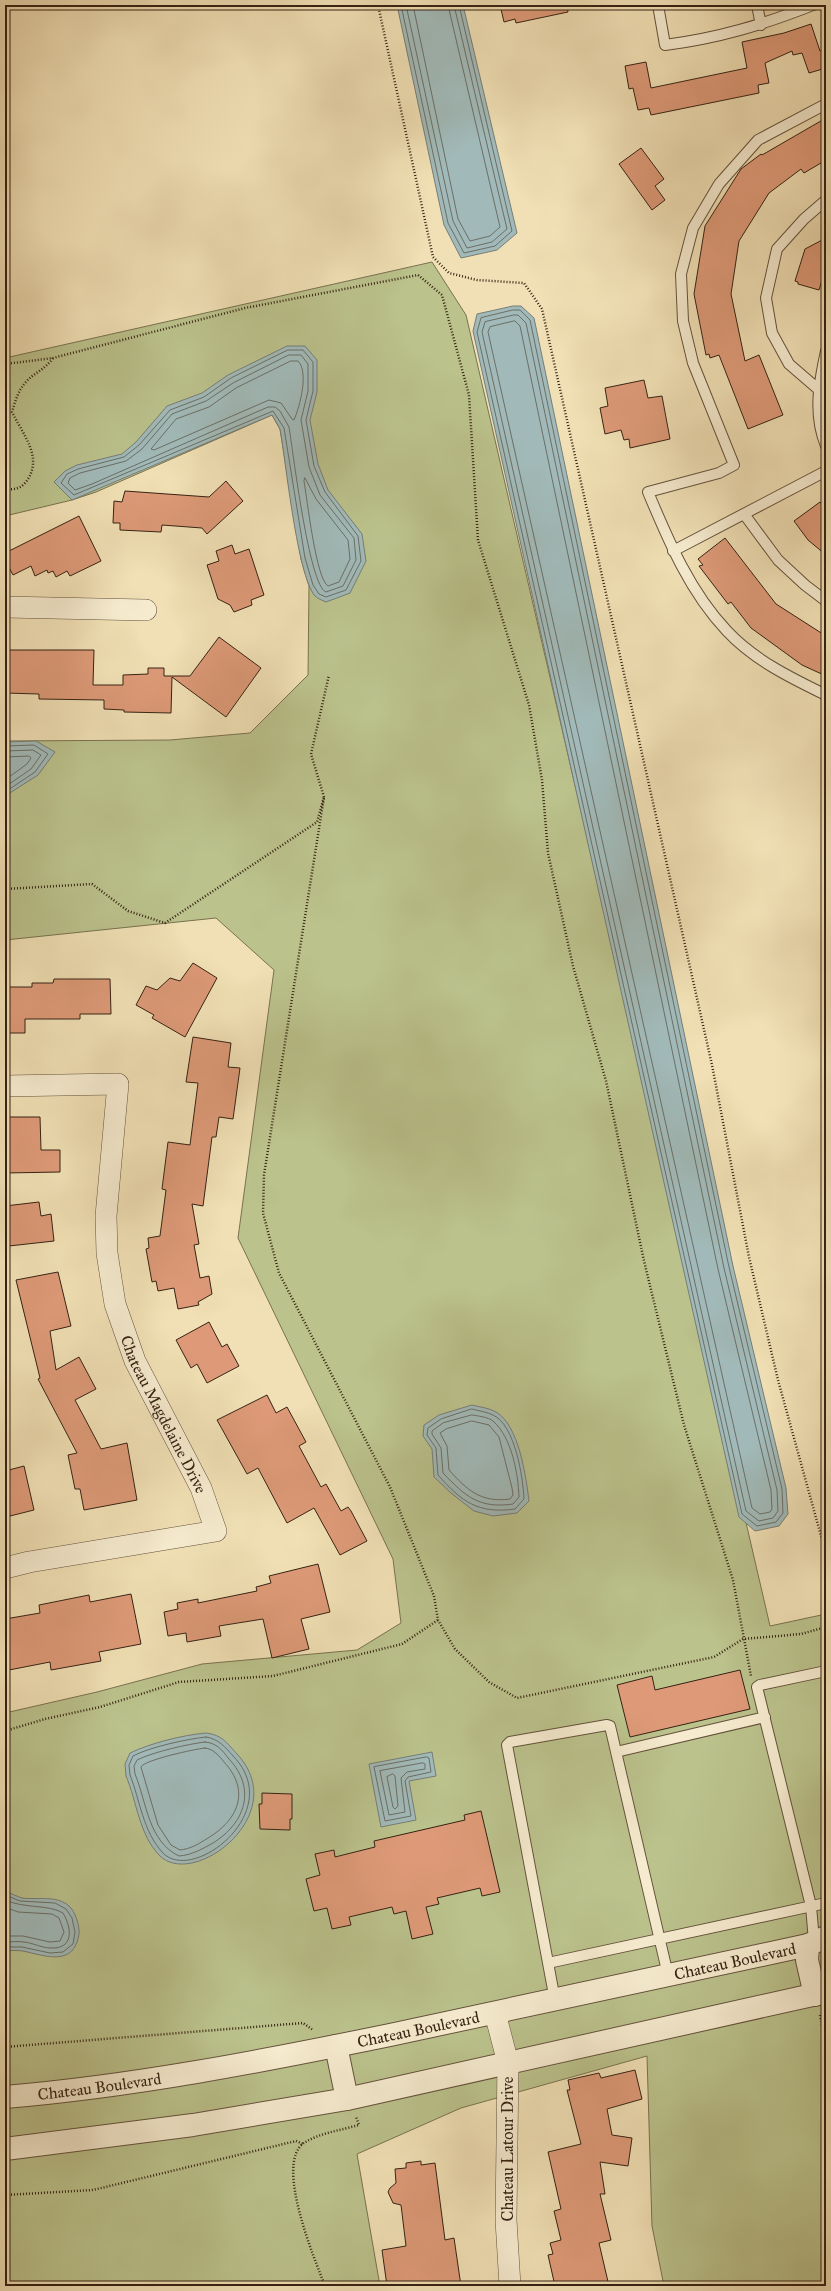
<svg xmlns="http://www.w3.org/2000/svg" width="831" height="2291" font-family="'IM FELL Great Primer',serif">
	<rect width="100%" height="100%" fill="#f1e0b5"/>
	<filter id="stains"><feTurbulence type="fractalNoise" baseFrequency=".005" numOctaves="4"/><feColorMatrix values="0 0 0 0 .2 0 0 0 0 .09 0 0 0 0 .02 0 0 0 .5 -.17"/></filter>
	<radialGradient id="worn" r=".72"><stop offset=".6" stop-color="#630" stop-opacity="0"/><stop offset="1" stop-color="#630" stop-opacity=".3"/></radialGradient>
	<path fill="#bbc28c" stroke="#787250" d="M 432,262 L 466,315 L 770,1626 L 826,1614 L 826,2286 L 664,2286 L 652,2226 L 647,2056 L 461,2108 L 357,2154 L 380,2286 L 5,2286 L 5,1713 L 97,1692 L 202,1664 L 357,1650 L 401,1623 L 393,1559 L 238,1238 L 274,970 L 216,918 L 5,940 L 5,741 L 170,740 L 250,733 L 308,675 L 309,586 L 301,559 L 280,429 L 272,415 L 96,492 L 72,500 L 5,516 L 5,358 Z"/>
	<path fill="#a1bab9" stroke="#767d77" d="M 397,5 L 463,5 L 517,233 L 497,250 L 461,258 L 444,225 Z
		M 513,306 L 521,306 L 534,318 L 733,1266 L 786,1488 L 788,1514 L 779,1526 L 755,1531 L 739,1517 L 473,331 L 477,314 Z
		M 287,346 L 305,346 L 317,360 L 317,392 L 310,420 L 318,464 L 328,490 L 362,534 L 366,561 L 350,593 L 326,602 C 322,600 318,599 315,596 C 297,575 286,462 280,429 L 272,415 L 72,500 L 54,482 L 65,471 L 77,465 L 122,454 L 136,442 L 167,406 L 202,393 L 228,375 Z
		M 36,741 L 55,752 L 38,775 L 5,796 L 5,742 Z
		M 472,1405 C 479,1407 490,1408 496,1412 C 519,1425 526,1477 529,1501 L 517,1513 L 493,1516 L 474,1511 L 451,1493 L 434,1477 L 432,1449 L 423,1436 L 424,1425 L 439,1415 Z
		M 206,1733 C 222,1735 226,1742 237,1754 C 293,1814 194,1889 160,1856 C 139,1835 137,1802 126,1776 L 125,1764 L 130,1753 C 151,1743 183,1735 206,1733 Z
		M 432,1752 L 436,1776 L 409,1781 L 416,1820 L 381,1827 L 369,1764 Z
		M 5,1891 C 10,1893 16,1896 22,1898 C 37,1900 57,1895 69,1906 C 75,1911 80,1926 79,1934 C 74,1967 46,1956 23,1951 C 17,1950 11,1951 5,1950 Z"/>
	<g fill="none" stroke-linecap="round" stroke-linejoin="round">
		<path stroke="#6b6e66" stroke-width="1" d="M 401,5 L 448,223 L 464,253 L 495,246 L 512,231 L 459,5
			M 406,5 L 453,221 L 467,248 L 492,242 L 507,229 L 454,5
			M 413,5 L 458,219 L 470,241 L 490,236 L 500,227 L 448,5
			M 513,310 L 520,310 L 530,320 L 729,1267 L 782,1489 L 783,1513 L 776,1522 L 757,1526 L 742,1514 L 477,332 L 481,318 Z
			M 514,315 L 518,315 L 526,323 L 724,1268 L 777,1490 L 778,1511 L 773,1518 L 759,1521 L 746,1511 L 482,332 L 485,322 Z
			M 515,321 L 520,326 L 718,1269 L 771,1490 L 772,1509 L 770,1512 L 760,1514 L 752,1508 L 488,332 L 490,327 Z
			M 288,350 L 303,350 L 313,362 L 313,391 L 306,420 L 314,466 L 325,492 L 358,536 L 361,561 L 346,590 L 326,597 L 319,594 L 313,585 L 305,558 L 284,428 L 273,411 L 74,495 L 61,483 L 67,474 L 78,469 L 124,457 L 139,445 L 170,410 L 204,397 L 231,378 Z
			M 289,355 L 301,355 L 308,364 L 308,391 L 301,420 L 309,467 L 320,495 L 354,538 L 356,560 L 343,586 L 326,592 C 309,586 293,451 289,427 L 280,411 L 275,407 L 268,407 L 92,484 L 75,490 L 68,483 L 70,478 L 80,473 L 126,461 L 142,449 L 172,414 L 206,401 L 233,383 Z
			M 291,361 L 298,361 C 309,372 300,406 294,420 L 292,419 L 281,403 L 269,400 L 154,450 L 151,449 L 176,419 L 209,407 L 236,388 Z
			M 305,478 L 316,499 L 348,540 L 350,559 L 339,582 L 328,586 C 316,579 307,498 304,481 Z
			M 5,746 L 34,745 L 48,754 L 35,772 L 5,792
			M 5,751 L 33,750 L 41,755 L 31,769 L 5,787
			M 5,757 L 29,756 L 31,758 L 27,764 L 5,780
			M 472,1409 C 479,1411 487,1412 493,1415 C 515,1425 523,1477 524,1499 L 515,1509 C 478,1514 462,1502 438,1475 L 436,1448 L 427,1435 L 428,1428 L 441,1419 Z
			M 472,1415 C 478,1416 488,1417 493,1421 C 512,1438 518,1473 519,1497 L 513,1504 C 479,1509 465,1496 443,1473 L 441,1448 L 432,1434 L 432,1431 L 443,1423 Z
			M 472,1421 L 489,1425 L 499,1437 L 512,1488 L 513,1495 L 510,1499 C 481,1503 467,1490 449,1470 L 447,1446 L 440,1433 L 446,1429 Z
			M 206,1737 C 219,1739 225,1747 234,1757 C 286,1812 193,1884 163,1853 C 143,1832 140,1800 130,1775 L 129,1765 L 133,1756 C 150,1747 187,1739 206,1737 Z
			M 205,1742 C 217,1743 222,1750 229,1759 C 257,1789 245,1823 213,1843 C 202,1849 192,1855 179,1856 C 148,1841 147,1803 135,1774 L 134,1766 L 137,1760 C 153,1752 188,1744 205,1742 Z
			M 205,1748 C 214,1749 219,1756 224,1762 C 251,1791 238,1820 208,1838 C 199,1844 190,1849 180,1850 L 171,1845 L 158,1825 L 141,1767 C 144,1760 195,1749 205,1748 Z
			M 427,1757 L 429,1758 L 431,1772 L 408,1777 L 405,1781 L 411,1816 L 385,1821 L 374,1767 Z
			M 423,1763 L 425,1764 L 425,1769 L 407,1772 L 401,1778 L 405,1812 L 389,1815 L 380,1771 Z
			M 393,1774 L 395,1776 L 398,1806 L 395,1809 L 393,1807 L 387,1777 Z
			M 5,1895 L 20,1901 L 55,1903 L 66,1909 L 72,1918 L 75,1932 L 73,1944 L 63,1952 L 50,1953 L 22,1947 L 5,1947
			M 5,1900 C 25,1909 48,1904 63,1913 C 72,1928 74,1949 51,1948 C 42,1948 33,1943 24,1942 C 18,1941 11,1942 5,1942
			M 5,1907 L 18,1912 L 52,1914 L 59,1918 L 64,1932 L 60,1941 L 50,1942 L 23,1936 L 5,1936"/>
	</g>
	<path fill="#de9a78" stroke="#352213" d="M 500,5 L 567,5 L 568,12 L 516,23 L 515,19 L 504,22 Z
		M 811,24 L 820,51 L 826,48 L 826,68 L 809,73 L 802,53 L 793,55 L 792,51 L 765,63 L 769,83 L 758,85 L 759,93 L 651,115 L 649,108 L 638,110 L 633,88 L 629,89 L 625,66 L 646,62 L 651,88 L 747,68 L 742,42 L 784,33 Z
		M 826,118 L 826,160 L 804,173 L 801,169 L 769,193 L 739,241 L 731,294 L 745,361 L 759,355 L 783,415 L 748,429 L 719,355 L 710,358 L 709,354 L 706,355 L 694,294 L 705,226 L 741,169 L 761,154 L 762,155 Z
		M 641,148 L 664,179 L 655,186 L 665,200 L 652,210 L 619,164 Z
		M 826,238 L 826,267 L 819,290 L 798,284 L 798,282 L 795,281 L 805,249 Z
		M 644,380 L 648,398 L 662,396 L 670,439 L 630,448 L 629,439 L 624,440 L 621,430 L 605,434 L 600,408 L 608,406 L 605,388 Z
		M 226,481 L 243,501 L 207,534 L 202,528 L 162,525 L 161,532 L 120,530 L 120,523 L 113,523 L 114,501 L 122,502 L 125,491 L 209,497 Z
		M 820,502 L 826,509 L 826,555 L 808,540 L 794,521 Z
		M 79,516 L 101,561 L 70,576 L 67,571 L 56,577 L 53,571 L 48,573 L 47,570 L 35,576 L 31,566 L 13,575 L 5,560 L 5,553 Z
		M 725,538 L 776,604 L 826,636 L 826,676 L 802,665 L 751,628 L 731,602 L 728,604 L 699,566 L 703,565 L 698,559 Z
		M 232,545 L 235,554 L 249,549 L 264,595 L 251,600 L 252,605 L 234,612 L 230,605 L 218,599 L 207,565 L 219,561 L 216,551 Z
		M 219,637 L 261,668 L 226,717 L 172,677 L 171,713 L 124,712 L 124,710 L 104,709 L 104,700 L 39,699 L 39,694 L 5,693 L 5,650 L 94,650 L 93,685 L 123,685 L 123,675 L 148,674 L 148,668 L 164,668 L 164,676 L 190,676 Z
		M 193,963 L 217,978 L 185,1037 L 152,1018 L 154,1015 L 136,1005 L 146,986 L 157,990 L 170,978 L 180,981 Z
		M 54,979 L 110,979 L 111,1014 L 80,1014 L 80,1019 L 25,1019 L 25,1033 L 5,1033 L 5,987 L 32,987 L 32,983 L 53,983 Z
		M 193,1037 L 231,1043 L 228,1067 L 240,1068 L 233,1119 L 219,1117 L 216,1137 L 212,1137 L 203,1206 L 192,1204 L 199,1244 L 194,1245 L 200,1278 L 209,1276 L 212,1294 L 198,1302 L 199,1305 L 178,1309 L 174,1288 L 158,1291 L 156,1281 L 152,1282 L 146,1249 L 149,1248 L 148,1238 L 160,1236 L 166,1190 L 162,1189 L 168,1142 L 190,1145 L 198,1083 L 186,1082 Z
		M 5,1117 L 40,1117 L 41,1150 L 60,1150 L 60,1172 L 5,1173 Z
		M 39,1202 L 41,1216 L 51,1214 L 54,1241 L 9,1246 L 7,1228 L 5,1229 L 5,1206 Z
		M 58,1272 L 71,1326 L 50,1331 L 56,1370 L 79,1357 L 96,1389 L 75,1400 L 101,1449 L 127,1443 L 137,1500 L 84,1510 L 80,1489 L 75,1489 L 68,1455 L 77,1453 L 38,1379 L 40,1378 L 16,1280 Z
		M 209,1322 L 222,1347 L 227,1344 L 239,1366 L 207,1383 L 197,1364 L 191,1368 L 176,1340 Z
		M 267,1395 L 276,1413 L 287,1407 L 306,1442 L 299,1446 L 321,1487 L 326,1484 L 341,1511 L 348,1507 L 351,1511 L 367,1541 L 340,1555 L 314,1508 L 287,1523 L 258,1468 L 247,1474 L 217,1420 Z
		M 24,1466 L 34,1510 L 10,1516 L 8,1508 L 5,1509 L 5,1471 Z
		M 318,1564 L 330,1612 L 301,1619 L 309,1649 L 272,1658 L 263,1619 L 219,1626 L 221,1636 L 187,1642 L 186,1633 L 168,1636 L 164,1612 L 178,1609 L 177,1603 L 198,1599 L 198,1603 L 257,1591 L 256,1587 L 271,1583 L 269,1576 Z
		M 131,1594 L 141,1644 L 99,1652 L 101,1661 L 51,1670 L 50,1662 L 9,1670 L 5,1650 L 5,1619 L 40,1613 L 39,1605 L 89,1595 L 90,1602 Z
		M 740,1670 L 750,1709 L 630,1737 L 617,1685 L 652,1676 L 655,1690 Z
		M 262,1793 L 292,1794 L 292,1819 L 290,1819 L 290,1830 L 260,1829 L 259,1804 L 262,1804 Z
		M 481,1811 L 500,1892 L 482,1896 L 480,1888 L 437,1898 L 439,1904 L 426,1907 L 433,1934 L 412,1939 L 406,1911 L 394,1914 L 392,1907 L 349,1917 L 351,1925 L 332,1929 L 327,1908 L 314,1911 L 306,1879 L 320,1875 L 315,1854 L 334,1850 L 335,1857 L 375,1847 L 374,1841 L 465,1820 L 464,1815 Z
		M 635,2070 L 642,2099 L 607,2109 L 612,2135 L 632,2138 L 628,2166 L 600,2162 L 605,2194 L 600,2194 L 611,2240 L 599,2243 L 609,2286 L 555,2286 L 548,2255 L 553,2254 L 550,2243 L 561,2240 L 554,2211 L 561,2209 L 548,2152 L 581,2144 L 567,2090 L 570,2090 L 568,2080 L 599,2073 L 601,2078 Z
		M 421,2161 L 421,2165 L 435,2163 L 445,2240 L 454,2238 L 461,2286 L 387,2286 L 382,2250 L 406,2246 L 401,2205 L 393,2203 L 388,2192 L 390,2188 L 396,2183 L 395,2169 L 406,2168 L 406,2163 Z"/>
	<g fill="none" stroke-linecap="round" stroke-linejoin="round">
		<defs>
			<path id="service" d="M 658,5 L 665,45 C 719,38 762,25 813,5
				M 757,5 L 761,25
				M 826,104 L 758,140 L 719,184 L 693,228 L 681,274 L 683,321 L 693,363 L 734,465 L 719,473 L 648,492 C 669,542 690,592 727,631 C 754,660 791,678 826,695
				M 826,351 C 819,383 813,414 826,446
				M 818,389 L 789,364 L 772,333 L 766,298 L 777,249 L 804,219 L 826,200
				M 744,514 L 778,560 L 805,585 L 826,601
				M 673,551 L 826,471
				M 616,1752 L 765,1717
				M 814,1941 L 811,1906 L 757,1687 L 760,1685 L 826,1671
				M 548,1963 L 826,1903
				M 555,2000 L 507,1745 L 510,1742 L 607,1725 L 610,1726 L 668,1975"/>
			<g id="minor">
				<path d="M 5,607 L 146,610"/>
				<path id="s1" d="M 5,1086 L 118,1084 L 106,1216 L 107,1253 L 115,1304 L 135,1361 L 201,1488 L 216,1531 L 29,1562 L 5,1568"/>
				<path d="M 495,2013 L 508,2063 L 506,2220 L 510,2286"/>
			</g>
			<g id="tertiary">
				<path d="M 808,1945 L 807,1960 L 815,1995"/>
				<path d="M 336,2046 L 347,2099"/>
				<path id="s2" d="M 5,2097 C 135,2086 263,2061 390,2035 C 530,2006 669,1975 808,1945 L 826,1937"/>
				<path d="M 5,2149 L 193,2125 L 347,2099 L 826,1992"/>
			</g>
		</defs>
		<use href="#service" stroke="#64523c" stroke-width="12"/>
		<use href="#minor" stroke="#64523c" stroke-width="22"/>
		<use href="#tertiary" stroke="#64523c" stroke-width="24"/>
		<path stroke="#352213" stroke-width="2.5" stroke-dasharray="1 2" stroke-linecap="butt" d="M 378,5 L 433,257 L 449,273 L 477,280 L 524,283 L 542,309 L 712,1065 L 749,1257 L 778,1380 L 826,1554
			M 5,364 L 53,358 L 245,308 L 418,275 L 442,295 L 469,395 L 478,540 L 529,705 L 542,780 L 548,853 L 573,966 L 606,1081 L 644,1261 L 684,1425 L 733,1580 L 751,1676
			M 5,489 C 12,490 20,489 25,483 C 45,459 23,435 12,412 C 15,402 18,391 25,383 C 33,373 45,370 53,358
			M 324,797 L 311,754 L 329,675
			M 5,889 L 92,884 L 128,911 L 165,923 L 317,822 L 324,797 L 264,1175 L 263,1213 L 279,1273 L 390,1487 L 434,1596 L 438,1620 L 455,1649 L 489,1682 L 517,1698 L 714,1657 L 743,1639 L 801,1634 L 826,1627
			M 5,1731 L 45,1719 L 100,1707 L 179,1682 L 273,1676 L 402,1644 L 438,1620
			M 820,2015 L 826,2045
			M 5,2047 L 303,2023 L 313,2030
			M 5,2195 L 93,2190 L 296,2141 L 303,2144
			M 325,2286 C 315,2260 274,2163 304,2143 C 319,2133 342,2130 359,2125 L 356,2117"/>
		<use href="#service" stroke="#f6ebcf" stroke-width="10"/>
		<use href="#minor" stroke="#f6ebcf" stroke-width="21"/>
		<use href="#tertiary" stroke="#f6ebcf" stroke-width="22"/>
	</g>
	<g text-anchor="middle" stroke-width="3.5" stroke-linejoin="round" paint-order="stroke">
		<g font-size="16" fill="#352213" stroke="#f6ebcf">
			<text dy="6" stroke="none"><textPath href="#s1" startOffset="455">Chateau Magdelaine Drive</textPath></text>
			<text dy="6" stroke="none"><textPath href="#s2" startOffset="743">Chateau Boulevard</textPath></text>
			<text dy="6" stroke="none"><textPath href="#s2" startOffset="419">Chateau Boulevard</textPath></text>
			<text dy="6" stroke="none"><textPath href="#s2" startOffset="95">Chateau Boulevard</textPath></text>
			<text transform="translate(507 2149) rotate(-90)" y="6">Chateau Latour Drive</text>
		</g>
	</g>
	<rect width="831" height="2291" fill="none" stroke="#f1e0b5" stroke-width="20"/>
	<rect x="6" y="6" width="819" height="2279" fill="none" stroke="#352213" stroke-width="2"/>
	<rect x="10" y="10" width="811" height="2271" fill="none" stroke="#352213"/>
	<rect width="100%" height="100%" filter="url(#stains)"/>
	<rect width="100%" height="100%" fill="url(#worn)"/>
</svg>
